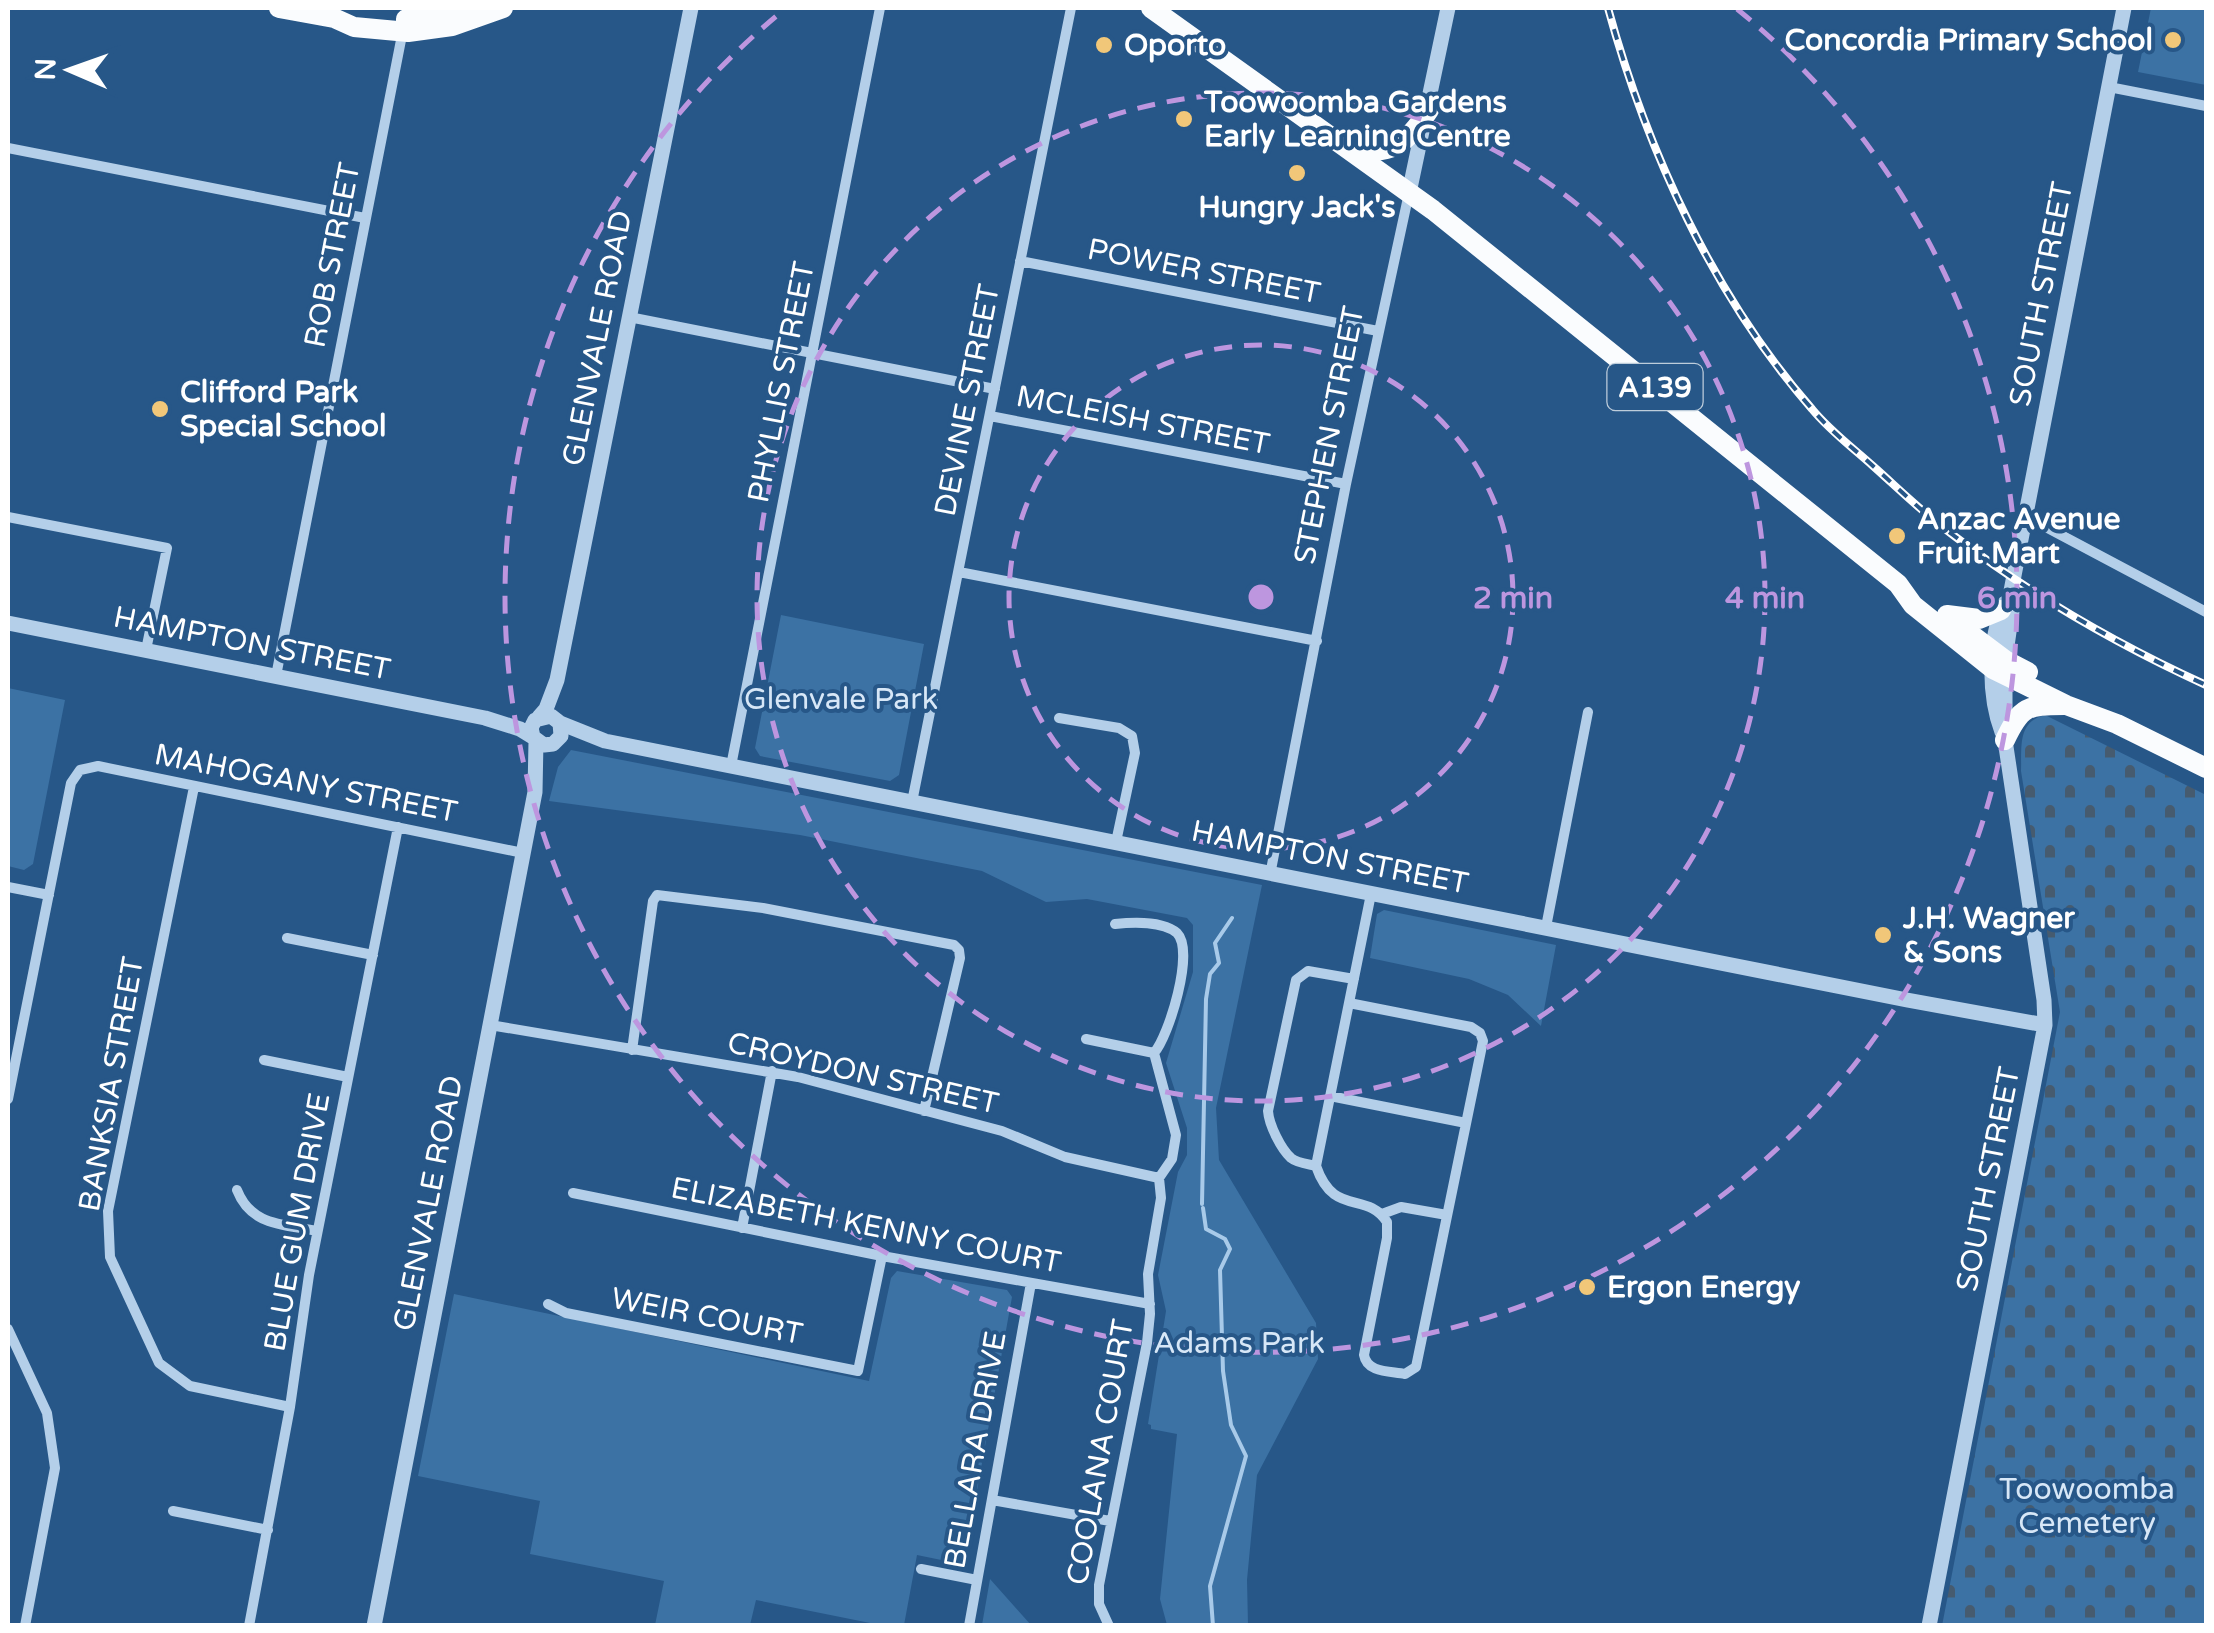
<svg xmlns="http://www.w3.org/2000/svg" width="2214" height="1633" font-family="'Varela Round',sans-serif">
	<defs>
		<pattern id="cemetery-stones" width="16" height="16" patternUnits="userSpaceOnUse" patternTransform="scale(2.5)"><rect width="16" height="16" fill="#3c72a4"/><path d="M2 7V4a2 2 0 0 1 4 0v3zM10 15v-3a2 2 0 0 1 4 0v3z" fill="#465b6f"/></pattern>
	</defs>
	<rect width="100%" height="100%" fill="#275788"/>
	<path fill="#3c72a4" d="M 2151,8 L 2206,8 L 2206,85 L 2138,72 Z
		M 781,615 L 924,644 L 899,775 L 890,781 L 760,756 L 755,748 Z
		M 8,688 L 65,700 L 33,864 L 24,870 L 8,866 Z
		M 571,750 L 1262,885 L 1216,1108 L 1219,1160 L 1316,1323 L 1318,1359 L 1257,1475 L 1247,1580 L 1248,1625 L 1167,1625 L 1160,1599 L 1177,1434 L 1151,1429 L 1151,1425 L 1148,1424 L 1166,1311 L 1158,1275 L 1178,1172 L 1187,1155 L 1187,1128 L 1166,1063 L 1193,972 L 1193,925 L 1187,918 L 1087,899 L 1046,902 L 982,871 L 800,835 L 549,801 L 558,767 Z
		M 1384,910 L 1556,945 L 1541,1026 L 1508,995 L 1469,979 L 1370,958 L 1377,914 Z
		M 897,1271 L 1007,1290 L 1012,1297 L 965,1557 L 956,1563 L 917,1555 L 904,1625 L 880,1625 L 756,1600 L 750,1625 L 655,1625 L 664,1581 L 530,1554 L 540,1501 L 418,1476 L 454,1294 L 869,1381 L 891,1278 Z
		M 990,1579 L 1031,1625 L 982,1625 Z"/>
	<path fill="url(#cemetery-stones)" d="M 2045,715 L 2206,795 L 2206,1625 L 1942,1626 L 2060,1012 L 2021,771 C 2022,747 2017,722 2045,715 Z"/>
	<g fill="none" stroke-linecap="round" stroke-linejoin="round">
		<path stroke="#a8cae9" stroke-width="4" d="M 1202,1204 L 1206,999 L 1210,974 L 1219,963 L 1215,943 L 1232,918
			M 1203,1208 L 1206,1229 L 1225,1239 L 1230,1249 L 1220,1270 L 1223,1371 L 1231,1425 L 1246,1456 L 1210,1586 L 1213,1626"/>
		<path stroke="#b4cfe9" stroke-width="10" d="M 2109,87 L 2206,106
			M 8,148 L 365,218
			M 1020,261 L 1378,331
			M 629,317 L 995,389
			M 990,416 L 1346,484
			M 8,517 L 167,548 L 146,650
			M 2025,523 L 2044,526 L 2206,612
			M 959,572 L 1317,641
			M 276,676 L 403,30
			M 1059,718 L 1119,728 L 1132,736 L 1135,753 L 1116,842
			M 731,766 L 880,8
			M 194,787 L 108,1211 L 110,1257 L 159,1363 L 190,1386 L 290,1407
			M 912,802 L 1071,8
			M 1270,875 L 1346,484 L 1409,193
			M 8,887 L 49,895
			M 1115,924 C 1133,922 1163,921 1177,933 C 1195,951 1169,1036 1154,1053
			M 1546,927 L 1588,712
			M 287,938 L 373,955
			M 1349,1003 L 1471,1027 L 1480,1033 L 1483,1041 L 1416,1367 L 1405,1374 C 1390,1371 1367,1373 1364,1355 L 1387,1238 L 1387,1222 C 1366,1190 1334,1218 1316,1166 L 1371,894
			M 490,1025 L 798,1077 L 1002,1131 L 1065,1157 L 1159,1178
			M 1086,1039 L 1154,1053
			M 632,1050 L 653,901 L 657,895 L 763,908 L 954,945 L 959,950 L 960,958 L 924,1111
			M 264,1060 L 348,1077
			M 1330,1096 L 1466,1123
			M 8,1099 L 71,783 L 80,770 L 98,766 L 523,853
			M 1316,1166 C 1308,1164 1297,1163 1291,1158 C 1281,1149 1269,1125 1268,1111 L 1296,980 L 1308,971 L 1354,979
			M 237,1190 C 251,1226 283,1224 317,1231
			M 573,1193 L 882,1256 L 1150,1304
			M 1382,1214 L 1401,1207 L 1447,1215
			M 742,1228 L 772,1071
			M 548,1304 L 566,1313 L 858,1371 L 882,1256
			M 8,1329 L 47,1413 L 55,1468 L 25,1626
			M 992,1500 L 1110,1521
			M 173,1511 L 268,1530
			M 921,1569 L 977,1580
			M 249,1626 L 290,1407 L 309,1275 L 398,827
			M 969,1626 L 1031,1283
			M 1109,1626 L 1099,1604 L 1099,1585 L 1147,1343 L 1150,1314 L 1148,1274 L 1161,1198 L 1159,1178 L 1172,1159 L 1176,1135 L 1154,1053"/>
		<path stroke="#b4cfe9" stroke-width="15" d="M 1409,193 L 1448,8
			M 8,623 L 485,718 L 520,729 L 533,737
			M 539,717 L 546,709 L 557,680 L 691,8
			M 560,723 L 561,736 L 553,744 L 544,745 L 533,737 L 531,728 L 535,720 L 551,716 L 560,723 L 605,741 L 1907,1000 L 2045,1025
			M 2002,732 C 1988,695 1988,639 2005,603
			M 374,1626 L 535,792 L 536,741
			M 1929,1626 L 2045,1025 L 2044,1000 L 2005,740 L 2005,660 L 2012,611 L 2011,591 L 2124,8"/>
		<path stroke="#fafcfe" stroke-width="20" d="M 279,8 L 334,18 L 354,27 L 408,32 L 452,26 L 503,8
			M 1151,8 L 1433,210 L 1898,584 L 1913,605 L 1993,669 L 2066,705 L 2117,724 L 2206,768
			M 406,19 L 462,8
			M 1348,144 C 1389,161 1407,143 1429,110
			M 1947,615 L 1979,619 L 2001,610
			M 1957,624 L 2005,660 L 2028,672
			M 2005,740 C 2021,706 2027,705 2064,705"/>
		<defs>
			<path id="rail" d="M 1608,8 C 1647,151 1714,297 1812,409 C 1830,431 1852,447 1873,466 C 1899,489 1924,514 1953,535 C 2030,594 2118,645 2206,685"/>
		</defs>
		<use href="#rail" stroke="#fff" stroke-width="8"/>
		<use href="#rail" stroke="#275788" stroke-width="4" stroke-dasharray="11" stroke-linecap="butt"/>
	</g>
	<g fill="none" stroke="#bd96df" stroke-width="5" stroke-dasharray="18 12">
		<circle cx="1261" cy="597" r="252"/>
		<circle cx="1261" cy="597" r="504"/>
		<path d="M1737 9A756 756 0 1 1 785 9"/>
	</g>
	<g fill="#f1c779" stroke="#275788" stroke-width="4">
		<circle cx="2173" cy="40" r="10"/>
		<circle cx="1104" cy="45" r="10"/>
		<circle cx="1184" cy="119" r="10"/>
		<circle cx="1297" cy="173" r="10"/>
		<circle cx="160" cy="409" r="10"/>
		<circle cx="1897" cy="536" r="10"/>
		<circle cx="1883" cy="935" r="10"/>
		<circle cx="1587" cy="1287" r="10"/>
	</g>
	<g text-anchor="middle" stroke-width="8" stroke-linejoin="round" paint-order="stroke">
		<rect fill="#275788" stroke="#becddb" stroke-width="2.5" x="1607.5" y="364" width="95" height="46" rx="8"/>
		<g font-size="28" font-weight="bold" fill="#fff">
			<text x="1655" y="397">A139</text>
		</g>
		<g font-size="30" font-weight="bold" fill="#fff" stroke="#275788" text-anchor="start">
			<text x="2153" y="50" text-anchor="end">Concordia Primary School</text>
			<text x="1124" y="55">Oporto</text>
			<text x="1204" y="112">Toowoomba Gardens<tspan x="1204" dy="34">Early Learning Centre</tspan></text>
			<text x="1297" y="217" text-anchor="middle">Hungry Jack's</text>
			<text x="180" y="402">Clifford Park<tspan x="180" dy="34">Special School</tspan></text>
			<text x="1917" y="529">Anzac Avenue<tspan x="1917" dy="34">Fruit Mart</tspan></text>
			<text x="1903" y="928">J.H. Wagner<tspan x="1903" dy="34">&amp; Sons</tspan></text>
			<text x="1607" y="1297">Ergon Energy</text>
		</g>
		<g font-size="30" fill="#fff" stroke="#275788">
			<text transform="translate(332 255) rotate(-79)" y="10">ROB STREET</text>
			<text transform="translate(1204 271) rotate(11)" y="10">POWER STREET</text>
			<text transform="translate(2041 294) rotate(-79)" y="10">SOUTH STREET</text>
			<text transform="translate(597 338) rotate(-79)" y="10">GLENVALE ROAD</text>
			<text transform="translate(781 382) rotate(-79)" y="10">PHYLLIS STREET</text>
			<text transform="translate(967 400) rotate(-79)" y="10">DEVINE STREET</text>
			<text transform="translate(1143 420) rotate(11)" y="10">MCLEISH STREET</text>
			<text transform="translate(1329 435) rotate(-79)" y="10">STEPHEN STREET</text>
			<text transform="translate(252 643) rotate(11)" y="10">HAMPTON STREET</text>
			<text transform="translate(306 783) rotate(11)" y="10">MAHOGANY STREET</text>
			<text transform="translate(1330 857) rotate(11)" y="10">HAMPTON STREET</text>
			<text transform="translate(863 1073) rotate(13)" y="10">CROYDON STREET</text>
			<text transform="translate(111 1084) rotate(-80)" y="10">BANKSIA STREET</text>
			<text transform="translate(1988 1179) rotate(-79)" y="10">SOUTH STREET</text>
			<text transform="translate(428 1203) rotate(-79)" y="10">GLENVALE ROAD</text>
			<text transform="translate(297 1222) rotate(-80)" y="10">BLUE GUM DRIVE</text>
			<text transform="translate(866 1225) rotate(11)" y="10">ELIZABETH KENNY COURT</text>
			<text transform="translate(707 1316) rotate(11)" y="10">WEIR COURT</text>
			<text transform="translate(975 1450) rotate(-80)" y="10">BELLARA DRIVE</text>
			<text transform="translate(1100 1452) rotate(-80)" y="10">COOLANA COURT</text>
		</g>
		<g font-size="30" fill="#d7e7f7" stroke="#275788">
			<text x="841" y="709">Glenvale Park</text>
			<text x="1239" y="1353">Adams Park</text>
			<text x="2087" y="1499">Toowoomba<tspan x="2087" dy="34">Cemetery</tspan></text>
		</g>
	</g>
	<circle cx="1261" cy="597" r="15" fill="#bd96df" stroke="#275788" stroke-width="5"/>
	<g font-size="30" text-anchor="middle" font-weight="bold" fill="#bd96df" stroke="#275788" stroke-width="8" stroke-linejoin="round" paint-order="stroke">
		<text x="1513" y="608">2 min</text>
		<text x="1765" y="608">4 min</text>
		<text x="2017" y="608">6 min</text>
	</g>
	<rect width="2214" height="1633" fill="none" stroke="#ffffff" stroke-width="20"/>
	<g transform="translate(70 70) rotate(272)" stroke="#275788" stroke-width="8" paint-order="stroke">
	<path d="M0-8L18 38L0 25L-18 38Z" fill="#ffffff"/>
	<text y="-15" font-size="28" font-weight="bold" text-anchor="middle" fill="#ffffff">N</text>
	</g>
</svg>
